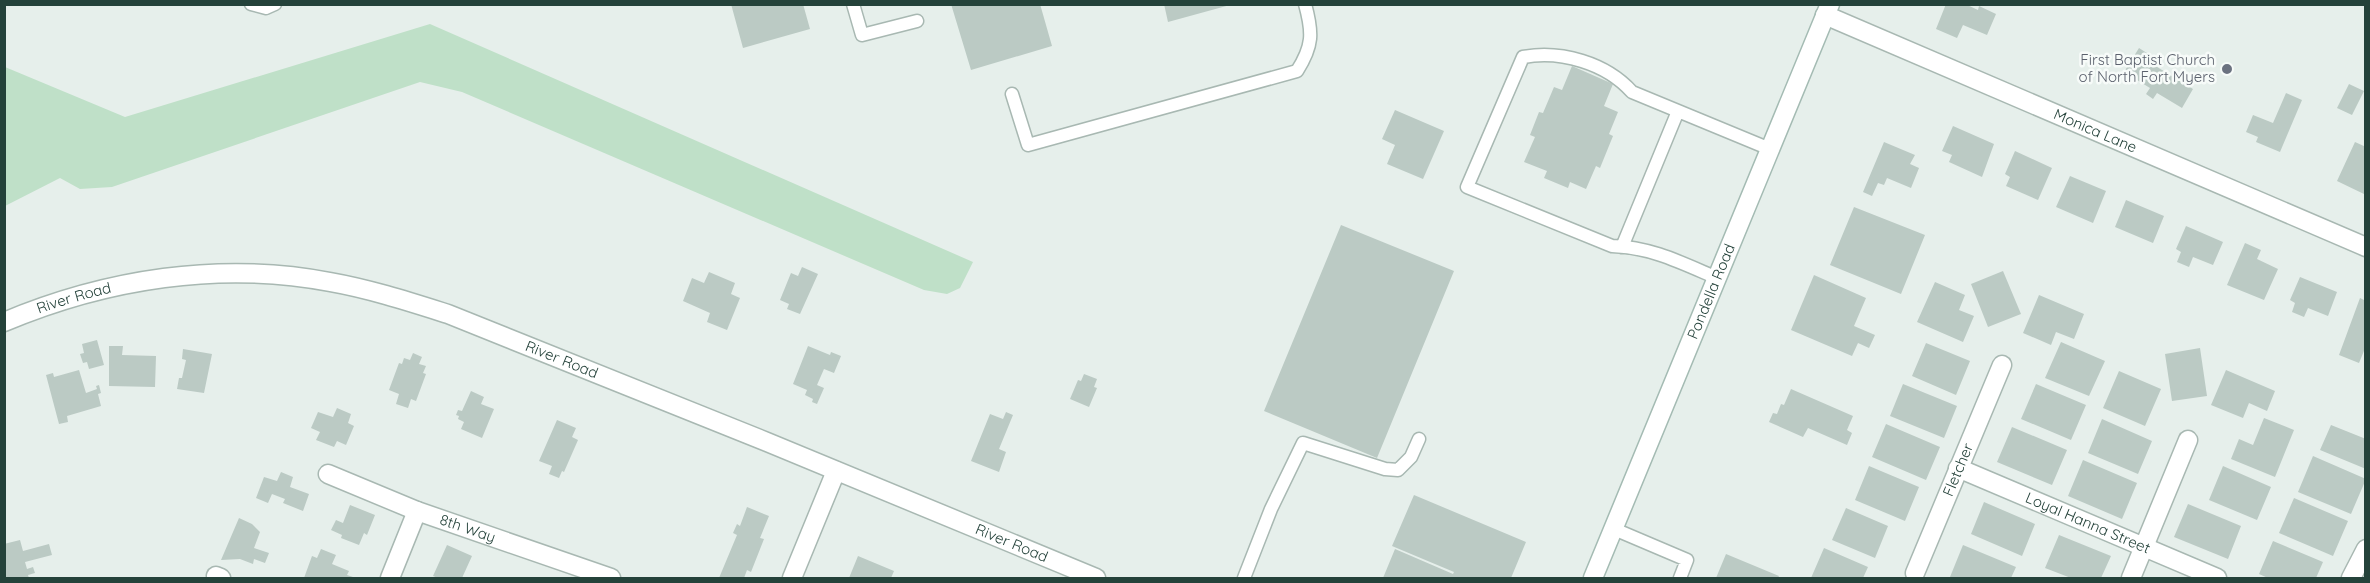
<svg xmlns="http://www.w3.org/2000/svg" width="2370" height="583" font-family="Quicksand,sans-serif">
	<rect width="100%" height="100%" fill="#e6efeb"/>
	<path fill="#bfe0c8" d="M 430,24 L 973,262 L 960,288 L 947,294 L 924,290 L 462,92 L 420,82 L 112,187 L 80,189 L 60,178 L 5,206 L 5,67 L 125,117 Z"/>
	<path fill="#bbcac4" d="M 731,4 L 803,4 L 810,29 L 743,48 Z
		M 951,4 L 1040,4 L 1052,46 L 971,70 Z
		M 1164,4 L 1230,4 L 1230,5 L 1168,22 Z
		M 1946,4 L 1965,4 L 1978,10 L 1979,6 L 1996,14 L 1987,35 L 1963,25 L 1957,38 L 1936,29 Z
		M 2139,48 L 2153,57 L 2149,62 L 2193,89 L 2182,108 L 2157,93 L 2153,99 L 2146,94 L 2150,88 L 2124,72 Z
		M 1572,66 L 1613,84 L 1604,106 L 1618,112 L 1609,134 L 1613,136 L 1600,168 L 1596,166 L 1586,189 L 1570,182 L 1568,188 L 1544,178 L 1547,171 L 1524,162 L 1535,137 L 1530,135 L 1539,112 L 1543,113 L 1554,87 L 1562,90 Z
		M 2349,84 L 2364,91 L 2352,115 L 2337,108 Z
		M 2286,93 L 2302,100 L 2280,152 L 2256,142 L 2258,137 L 2246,132 L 2253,115 L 2273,123 Z
		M 1395,110 L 1444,131 L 1423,179 L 1387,164 L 1395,145 L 1382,139 Z
		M 1953,126 L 1994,144 L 1982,177 L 1949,162 L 1952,155 L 1942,151 Z
		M 1884,142 L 1915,155 L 1910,164 L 1919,168 L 1911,188 L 1887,178 L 1884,185 L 1878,183 L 1872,196 L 1863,192 Z
		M 2355,142 L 2366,147 L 2366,195 L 2337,181 Z
		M 2015,151 L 2052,168 L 2038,200 L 2006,186 L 2010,177 L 2005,174 Z
		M 2070,176 L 2106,191 L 2093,223 L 2056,207 Z
		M 2126,200 L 2164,216 L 2153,243 L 2115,227 Z
		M 1854,207 L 1925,235 L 1901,294 L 1830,265 Z
		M 1341,225 L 1454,271 L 1377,458 L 1264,411 Z
		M 2186,226 L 2223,242 L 2213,265 L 2193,257 L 2189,267 L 2177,262 L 2181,252 L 2176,249 Z
		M 2245,243 L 2261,250 L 2257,259 L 2278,269 L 2264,300 L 2227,285 Z
		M 802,267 L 818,274 L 800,314 L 787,309 L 789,304 L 780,300 L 791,273 L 798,276 Z
		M 2003,271 L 2021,314 L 1988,327 L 1971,284 Z
		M 709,272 L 735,283 L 731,294 L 740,298 L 727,330 L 707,322 L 710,313 L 683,301 L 692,278 L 704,283 Z
		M 1814,275 L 1866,298 L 1854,326 L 1875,335 L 1869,348 L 1858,343 L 1852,356 L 1791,330 Z
		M 2300,277 L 2337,292 L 2328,316 L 2308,308 L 2304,317 L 2292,312 L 2295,303 L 2290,300 Z
		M 1935,282 L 1965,295 L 1959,310 L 1974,316 L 1963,342 L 1917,322 Z
		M 2039,295 L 2084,314 L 2074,339 L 2056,332 L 2051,345 L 2023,333 Z
		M 2360,298 L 2366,301 L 2366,346 L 2359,363 L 2339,355 Z
		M 97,340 L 104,365 L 89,369 L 87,362 L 83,363 L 80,354 L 84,353 L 82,344 Z
		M 2061,342 L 2105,361 L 2089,396 L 2045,378 Z
		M 1926,343 L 1970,361 L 1956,395 L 1912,376 Z
		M 109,346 L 123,346 L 122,355 L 156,356 L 155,387 L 109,386 Z
		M 808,346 L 830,355 L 831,352 L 841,356 L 834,373 L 824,369 L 817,385 L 824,388 L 817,404 L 812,402 L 813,399 L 805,395 L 807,390 L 793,384 Z
		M 2200,348 L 2207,396 L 2172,401 L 2165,354 Z
		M 183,349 L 212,354 L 204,393 L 177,389 L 179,378 L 182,378 L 186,360 L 182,359 Z
		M 413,353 L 422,357 L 419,364 L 426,366 L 423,373 L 426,374 L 416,401 L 411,399 L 408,408 L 396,404 L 399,394 L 389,390 L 399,363 L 402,364 L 404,358 L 410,360 Z
		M 79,370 L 86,393 L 97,389 L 96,386 L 99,385 L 101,393 L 98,394 L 101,406 L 67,416 L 68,422 L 59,424 L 46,375 L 53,373 L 54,377 Z
		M 2226,370 L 2275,391 L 2267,411 L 2249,403 L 2243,418 L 2211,405 Z
		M 2119,371 L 2161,389 L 2145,426 L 2103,408 Z
		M 1084,374 L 1097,379 L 1094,387 L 1097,388 L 1089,407 L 1070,399 L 1078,380 L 1081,381 Z
		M 1903,384 L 1957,406 L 1944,438 L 1890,416 Z
		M 2036,384 L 2086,405 L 2071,440 L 2021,419 Z
		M 1791,389 L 1853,416 L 1847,430 L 1852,433 L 1847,445 L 1808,428 L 1803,437 L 1769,422 L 1773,413 L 1777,414 L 1781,404 L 1784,405 Z
		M 471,391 L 484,397 L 481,404 L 494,409 L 482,438 L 461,429 L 464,422 L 458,419 L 459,416 L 456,415 L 458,410 L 462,411 Z
		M 337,408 L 351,414 L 348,423 L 354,426 L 346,445 L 337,441 L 334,447 L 316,440 L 320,432 L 311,428 L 318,412 L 333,417 Z
		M 1006,412 L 1013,415 L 999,449 L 1006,452 L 999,472 L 971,461 L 990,414 L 1003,419 Z
		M 2264,418 L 2294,430 L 2275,477 L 2231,459 L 2239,439 L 2253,445 Z
		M 2102,419 L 2152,441 L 2138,474 L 2088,453 Z
		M 557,420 L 576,428 L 572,437 L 578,440 L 564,472 L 562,471 L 559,478 L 549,474 L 552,466 L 539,461 Z
		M 1886,424 L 1940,447 L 1926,480 L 1872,457 Z
		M 2331,425 L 2366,439 L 2366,469 L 2320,450 Z
		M 2012,427 L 2067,450 L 2052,485 L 1997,462 Z
		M 2313,456 L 2366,479 L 2351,514 L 2298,492 Z
		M 2083,460 L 2137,483 L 2122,519 L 2068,496 Z
		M 1869,466 L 1919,487 L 1905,521 L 1855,500 Z
		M 2223,466 L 2271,487 L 2257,520 L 2209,500 Z
		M 281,472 L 293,477 L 290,487 L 309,494 L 303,511 L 283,503 L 285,499 L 272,494 L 268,503 L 256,498 L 264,477 L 277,481 Z
		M 1414,495 L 1526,542 L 1511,578 L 1383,578 L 1395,549 L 1453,574 L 1454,572 L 1392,546 Z
		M 2294,498 L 2348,521 L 2333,556 L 2279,533 Z
		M 1984,502 L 2035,524 L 2022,556 L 1971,534 Z
		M 2188,504 L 2241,526 L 2228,559 L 2174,537 Z
		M 350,505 L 375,515 L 367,535 L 364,533 L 359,545 L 341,538 L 342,535 L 331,530 L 336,520 L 343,523 Z
		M 747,507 L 769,516 L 760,538 L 764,539 L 751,572 L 747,570 L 744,578 L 719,578 L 737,535 L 733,533 L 737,524 L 740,526 Z
		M 1846,508 L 1888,526 L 1875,558 L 1832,540 Z
		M 239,518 L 252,524 L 260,532 L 254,548 L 269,553 L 265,563 L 254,559 L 253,564 L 240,559 L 221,560 Z
		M 2059,535 L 2111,556 L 2101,578 L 2071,578 L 2045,568 Z
		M 20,540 L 23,551 L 49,544 L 52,555 L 25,562 L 27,569 L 33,567 L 35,573 L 28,575 L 29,578 L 4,578 L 4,544 Z
		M 2273,541 L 2323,562 L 2316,578 L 2268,578 L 2259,574 Z
		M 447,545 L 472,556 L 462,578 L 438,578 L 433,576 Z
		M 1963,545 L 2016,567 L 2011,578 L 1955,578 L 1950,577 Z
		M 1824,548 L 1868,567 L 1863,578 L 1811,578 Z
		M 321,549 L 336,555 L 332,564 L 349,571 L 347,575 L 356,578 L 304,578 L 312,556 L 317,558 Z
		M 1726,554 L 1779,576 L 1778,578 L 1716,578 Z
		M 858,556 L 894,571 L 891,578 L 849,578 Z"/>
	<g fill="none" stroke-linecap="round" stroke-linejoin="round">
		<defs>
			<path id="service" d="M 251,4 L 266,8 L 275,4
				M 853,4 L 862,35 L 917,21
				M 1012,94 L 1028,145 L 1297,71 C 1313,46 1313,33 1305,4
				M 1622,247 L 1678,111
				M 1717,278 C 1682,263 1651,247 1612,246 L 1467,187 L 1523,57 C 1561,50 1606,63 1632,92 L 1770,149
				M 1614,529 L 1687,560 L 1680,578
				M 1244,578 L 1271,509 L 1303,443 L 1385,469 L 1398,470 L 1411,457 L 1419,439"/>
			<g id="minor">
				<path id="s1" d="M 1825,15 L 2366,247"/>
				<path id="s2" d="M 4,322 C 106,279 220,261 330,282 C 370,289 410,302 448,314 L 767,442 L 1096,578"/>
				<path id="s3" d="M 1958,468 L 2217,578"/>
				<path id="s4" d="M 328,474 L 417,511 L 611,578"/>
				<path id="s5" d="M 1915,573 L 2002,365"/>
				<path d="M 216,576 L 221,578"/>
				<path d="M 390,578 L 417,511"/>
				<path d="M 792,578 L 836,471"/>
				<path d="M 2131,578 L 2188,440"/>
				<path d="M 2351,578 L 2366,549"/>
			</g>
			<g id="secondary">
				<path id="s6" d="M 1593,578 L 1830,4"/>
			</g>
		</defs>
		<use href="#service" stroke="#a8b8b2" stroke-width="15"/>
		<use href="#minor" stroke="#a8b8b2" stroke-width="21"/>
		<use href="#secondary" stroke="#a4bbb3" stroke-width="21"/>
		<use href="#service" stroke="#fff" stroke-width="12"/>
		<use href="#minor" stroke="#fff" stroke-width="18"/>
		<use href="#secondary" stroke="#fff" stroke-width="18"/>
	</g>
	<circle fill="#6b7280" stroke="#f7fbf9" stroke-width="2" cx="2227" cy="69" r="6"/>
	<g text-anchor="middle" stroke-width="5" stroke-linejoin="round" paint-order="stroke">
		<g font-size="15" fill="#5b616d" stroke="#f7fbf9" text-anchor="end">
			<text x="2215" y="65">First Baptist Church<tspan x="2215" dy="17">of North Fort Myers</tspan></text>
		</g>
		<g font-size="15" fill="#24423a" stroke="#f7fbf9">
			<text dy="5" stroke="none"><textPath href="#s1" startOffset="294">Monica Lane</textPath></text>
			<text dy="5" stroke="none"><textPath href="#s6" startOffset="310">Pondella Road</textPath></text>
			<text dy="5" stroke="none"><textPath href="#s2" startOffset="74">River Road</textPath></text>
			<text dy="5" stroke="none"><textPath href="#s2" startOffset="578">River Road</textPath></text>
			<text dy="5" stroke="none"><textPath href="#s5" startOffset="112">Fletcher</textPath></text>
			<text dy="5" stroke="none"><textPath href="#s3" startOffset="141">Loyal Hanna Street</textPath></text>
			<text dy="5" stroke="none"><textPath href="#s4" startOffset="150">8th Way</textPath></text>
			<text dy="5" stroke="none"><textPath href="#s2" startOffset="1064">River Road</textPath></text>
		</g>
	</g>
	<rect width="2370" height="583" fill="none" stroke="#24423a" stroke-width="12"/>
</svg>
